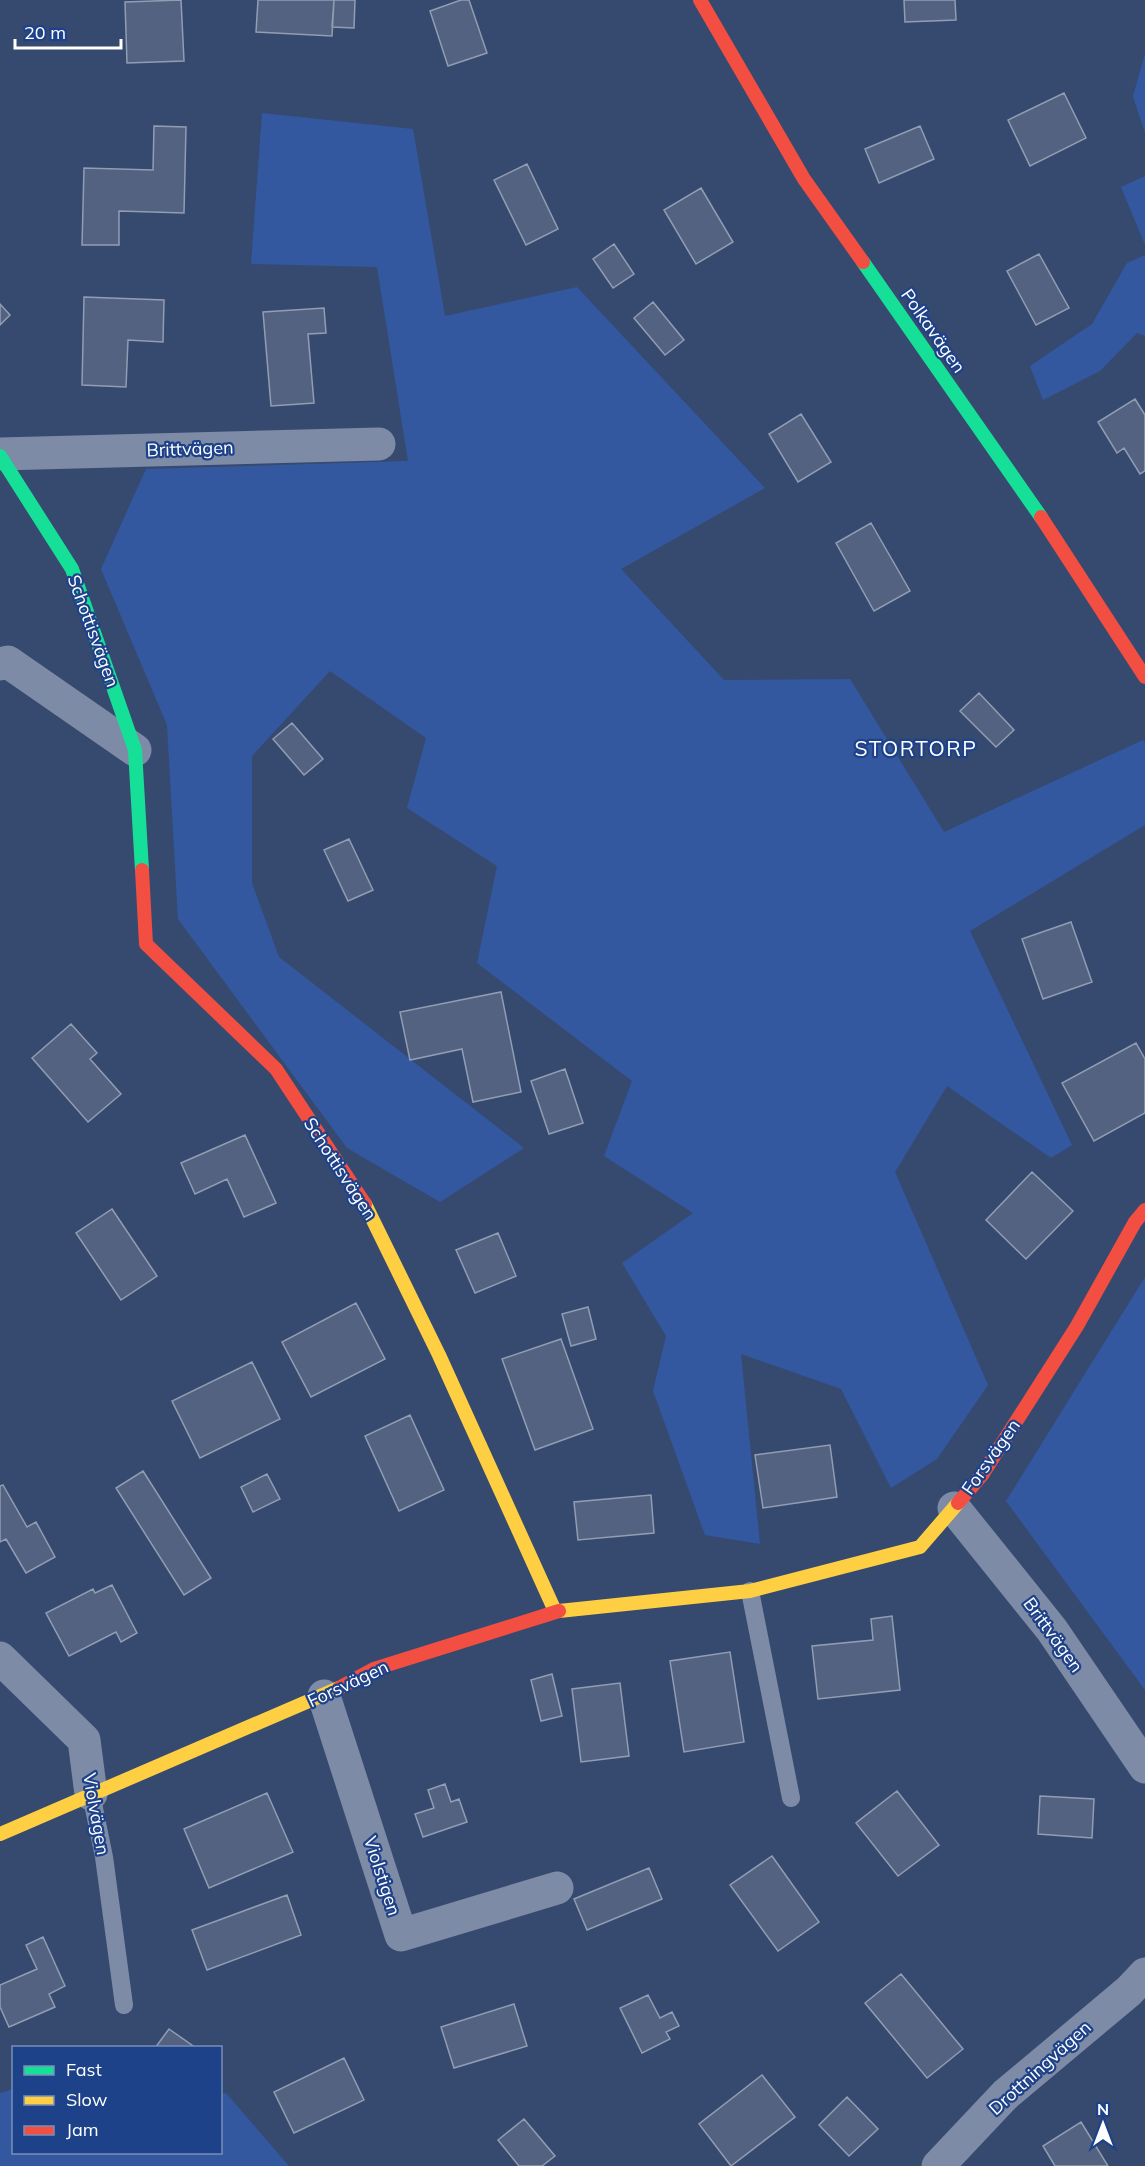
<svg xmlns="http://www.w3.org/2000/svg" width="1145" height="2166" font-family="Mulish,sans-serif">
	<rect width="100%" height="100%" fill="#364a70"/>
	<path fill="#3358a0" d="M 1145,54 L 1145,133 L 1133,96 Z
		M 262,113 L 413,129 L 445,316 L 577,287 L 765,488 L 621,569 L 724,680 L 850,679 L 944,832 L 1143,740 L 1145,743 L 1145,825 L 970,931 L 1072,1145 L 1051,1158 L 947,1086 L 895,1172 L 988,1385 L 937,1459 L 891,1488 L 841,1389 L 741,1354 L 760,1544 L 705,1535 L 653,1391 L 666,1336 L 622,1263 L 693,1213 L 604,1156 L 632,1081 L 477,963 L 497,866 L 407,808 L 426,738 L 330,671 L 252,756 L 252,883 L 279,957 L 524,1148 L 440,1202 L 347,1148 L 178,919 L 167,725 L 101,569 L 146,469 L 408,461 L 377,267 L 251,264 Z
		M 1145,176 L 1145,245 L 1121,187 Z
		M 1145,255 L 1145,336 L 1137,333 L 1100,371 L 1043,400 L 1030,366 L 1092,324 L 1127,263 Z
		M 1145,1277 L 1145,1690 L 1006,1501 Z
		M 13,2089 L 14,2152 L 220,2152 L 221,2094 L 226,2093 L 289,2166 L 0,2166 L 0,2093 Z"/>
	<path fill="#536281" stroke="#919db3" stroke-width="1.5" d="M 181,0 L 184,61 L 127,63 L 125,2 Z
		M 258,0 L 334,0 L 332,36 L 256,32 Z
		M 334,0 L 355,0 L 354,28 L 332,27 Z
		M 461,0 L 469,0 L 487,53 L 448,66 L 430,11 Z
		M 904,0 L 955,0 L 956,20 L 905,22 Z
		M 1064,93 L 1086,138 L 1030,166 L 1008,120 Z
		M 154,126 L 186,127 L 184,213 L 119,211 L 119,245 L 82,245 L 84,168 L 153,170 Z
		M 920,126 L 934,159 L 879,183 L 865,149 Z
		M 527,164 L 558,229 L 526,245 L 494,180 Z
		M 701,188 L 733,242 L 696,264 L 664,210 Z
		M 614,244 L 634,274 L 613,288 L 593,259 Z
		M 1039,254 L 1069,308 L 1036,325 L 1007,271 Z
		M 84,297 L 164,300 L 163,342 L 128,340 L 126,387 L 82,385 Z
		M 653,302 L 684,340 L 665,355 L 634,318 Z
		M 0,304 L 10,315 L 0,325 Z
		M 324,308 L 326,333 L 308,334 L 314,403 L 271,406 L 263,312 Z
		M 1135,399 L 1145,415 L 1145,471 L 1140,474 L 1124,448 L 1117,453 L 1098,422 Z
		M 801,414 L 831,462 L 798,482 L 769,434 Z
		M 871,523 L 910,591 L 874,611 L 836,543 Z
		M 979,693 L 1014,730 L 996,747 L 960,711 Z
		M 292,723 L 323,759 L 304,775 L 273,739 Z
		M 349,839 L 373,890 L 348,901 L 324,850 Z
		M 1071,922 L 1092,982 L 1043,999 L 1022,939 Z
		M 501,992 L 521,1092 L 473,1102 L 462,1049 L 410,1060 L 400,1012 Z
		M 71,1024 L 97,1053 L 90,1059 L 121,1094 L 88,1122 L 32,1058 Z
		M 1136,1043 L 1145,1059 L 1145,1113 L 1094,1141 L 1062,1083 Z
		M 565,1069 L 583,1123 L 549,1134 L 531,1081 Z
		M 245,1135 L 276,1203 L 244,1217 L 227,1179 L 195,1194 L 181,1163 Z
		M 1032,1172 L 1073,1211 L 1026,1259 L 986,1220 Z
		M 112,1209 L 157,1276 L 121,1300 L 76,1233 Z
		M 498,1233 L 516,1276 L 475,1293 L 456,1250 Z
		M 356,1303 L 385,1359 L 311,1397 L 282,1342 Z
		M 588,1307 L 596,1339 L 571,1346 L 562,1314 Z
		M 561,1339 L 593,1429 L 535,1450 L 502,1359 Z
		M 252,1362 L 280,1419 L 200,1458 L 172,1401 Z
		M 410,1415 L 444,1490 L 399,1511 L 365,1436 Z
		M 830,1445 L 837,1497 L 763,1508 L 755,1455 Z
		M 143,1471 L 211,1578 L 184,1595 L 116,1488 Z
		M 267,1474 L 280,1499 L 253,1512 L 241,1487 Z
		M 3,1485 L 27,1527 L 36,1522 L 55,1557 L 26,1573 L 6,1539 L 0,1542 L 0,1486 Z
		M 651,1495 L 654,1533 L 578,1540 L 574,1502 Z
		M 112,1585 L 137,1633 L 121,1642 L 116,1632 L 69,1656 L 46,1613 L 93,1589 L 95,1593 Z
		M 892,1616 L 900,1690 L 818,1699 L 812,1646 L 873,1640 L 871,1619 Z
		M 730,1652 L 744,1742 L 684,1752 L 670,1661 Z
		M 552,1674 L 562,1716 L 541,1721 L 531,1680 Z
		M 620,1683 L 629,1756 L 581,1762 L 572,1689 Z
		M 445,1784 L 451,1802 L 459,1799 L 467,1822 L 423,1837 L 415,1814 L 434,1808 L 428,1790 Z
		M 897,1791 L 939,1845 L 898,1876 L 856,1823 Z
		M 267,1793 L 293,1852 L 209,1888 L 184,1829 Z
		M 1040,1796 L 1094,1799 L 1092,1838 L 1038,1834 Z
		M 772,1856 L 819,1922 L 778,1951 L 730,1885 Z
		M 649,1868 L 662,1899 L 587,1930 L 574,1899 Z
		M 287,1895 L 301,1935 L 207,1970 L 192,1930 Z
		M 43,1937 L 65,1986 L 49,1994 L 55,2007 L 9,2027 L 0,2007 L 0,1985 L 37,1969 L 26,1945 Z
		M 901,1974 L 963,2049 L 927,2078 L 865,2003 Z
		M 648,1995 L 660,2018 L 672,2012 L 679,2026 L 666,2032 L 670,2039 L 642,2053 L 620,2008 Z
		M 514,2004 L 527,2046 L 454,2068 L 441,2027 Z
		M 169,2029 L 196,2048 L 155,2048 Z
		M 344,2058 L 364,2100 L 294,2133 L 274,2092 Z
		M 762,2075 L 795,2117 L 731,2166 L 699,2124 Z
		M 847,2097 L 878,2129 L 849,2156 L 819,2125 Z
		M 524,2119 L 555,2156 L 542,2166 L 519,2166 L 498,2140 Z
		M 1081,2122 L 1108,2166 L 1055,2166 L 1043,2146 Z"/>
	<g fill="none" stroke-linecap="round" stroke-linejoin="round">
		<path stroke="#7d8ba6" stroke-width="18" d="M 750,1591 L 791,1798
			M 91,1794 L 104,1857 L 124,2005"/>
		<path stroke="#7d8ba6" stroke-width="33" d="M 0,454 L 379,444
			M 0,664 L 8,662 L 135,750
			M 954,1508 L 1052,1630 L 1145,1767
			M 0,1658 L 84,1740 L 91,1794
			M 324,1696 L 401,1935 L 557,1888
			M 938,2166 L 1005,2095 L 1129,1991 L 1145,1974"/>
		<path stroke="#16e098" stroke-width="14" d="M 863,262 L 1041,517
			M 0,456 L 72,569 L 135,750 L 142,870"/>
		<path stroke="#ffcf43" stroke-width="14" d="M 365,1204 L 439,1355 L 555,1611
			M 559,1611 L 750,1591 L 920,1547 L 958,1503
			M 0,1834 L 339,1688"/>
		<path stroke="#f24e42" stroke-width="14" d="M 700,0 L 804,179 L 863,262
			M 1041,517 L 1145,677
			M 142,870 L 146,944 L 276,1069 L 365,1204
			M 958,1503 L 982,1475 L 1077,1326 L 1135,1222 L 1145,1210
			M 339,1688 L 374,1669 L 559,1611"/>
	</g>
	<g text-anchor="middle" stroke-width="4.5" stroke-linejoin="round" paint-order="stroke">
		<g font-size="18" fill="#fff" stroke="#1e4289">
			<text transform="translate(933 331) rotate(55)" y="6">Polkavägen</text>
			<text transform="translate(190 449) rotate(-2)" y="6">Brittvägen</text>
			<text transform="translate(93 631) rotate(70)" y="6">Schottisvägen</text>
			<text transform="translate(340 1169) rotate(57)" y="6">Schottisvägen</text>
			<text transform="translate(991 1457) rotate(-55)" y="6">Forsvägen</text>
			<text transform="translate(1053 1635) rotate(54)" y="6">Brittvägen</text>
			<text transform="translate(348 1684) rotate(-25)" y="6">Forsvägen</text>
			<text transform="translate(96 1814) rotate(80)" y="6">Violvägen</text>
			<text transform="translate(382 1876) rotate(72)" y="6">Violstigen</text>
			<text transform="translate(1040 2068) rotate(-42)" y="6">Drottningvägen</text>
		</g>
		<g font-size="21" letter-spacing="1.5" fill="#fff" stroke="#1e4289">
			<text x="916" y="756">STORTORP</text>
		</g>
	</g>
	<rect x="12" y="2046" width="210" height="108" fill="#1e4289" stroke="#788eb8" stroke-width="1.5"/>
	<rect x="24" y="2066" width="30" height="9" fill="#16e098" stroke="#788eb8" stroke-width="1.5"/>
	<text x="66" y="2076" font-size="18" fill="#ffffff">Fast</text>
	<rect x="24" y="2096" width="30" height="9" fill="#ffcf43" stroke="#788eb8" stroke-width="1.5"/>
	<text x="66" y="2106" font-size="18" fill="#ffffff">Slow</text>
	<rect x="24" y="2126" width="30" height="9" fill="#f24e42" stroke="#788eb8" stroke-width="1.5"/>
	<text x="66" y="2136" font-size="18" fill="#ffffff">Jam</text>
	<g transform="translate(1103 2124)" stroke="#1e4289" stroke-width="4.5" paint-order="stroke">
	<path d="M0-4.5L10 22L0 15L-10 22Z" fill="#ffffff"/>
	<text y="-9" font-size="16" font-weight="bold" text-anchor="middle" fill="#ffffff">N</text>
	</g>
	<path d="M15 39v9h106v-9" fill="none" stroke="#ffffff" stroke-width="3"/>
	<text x="24" y="39" font-size="18" fill="#ffffff" stroke="#1e4289" stroke-width="4.5" paint-order="stroke">20 m</text>
</svg>
